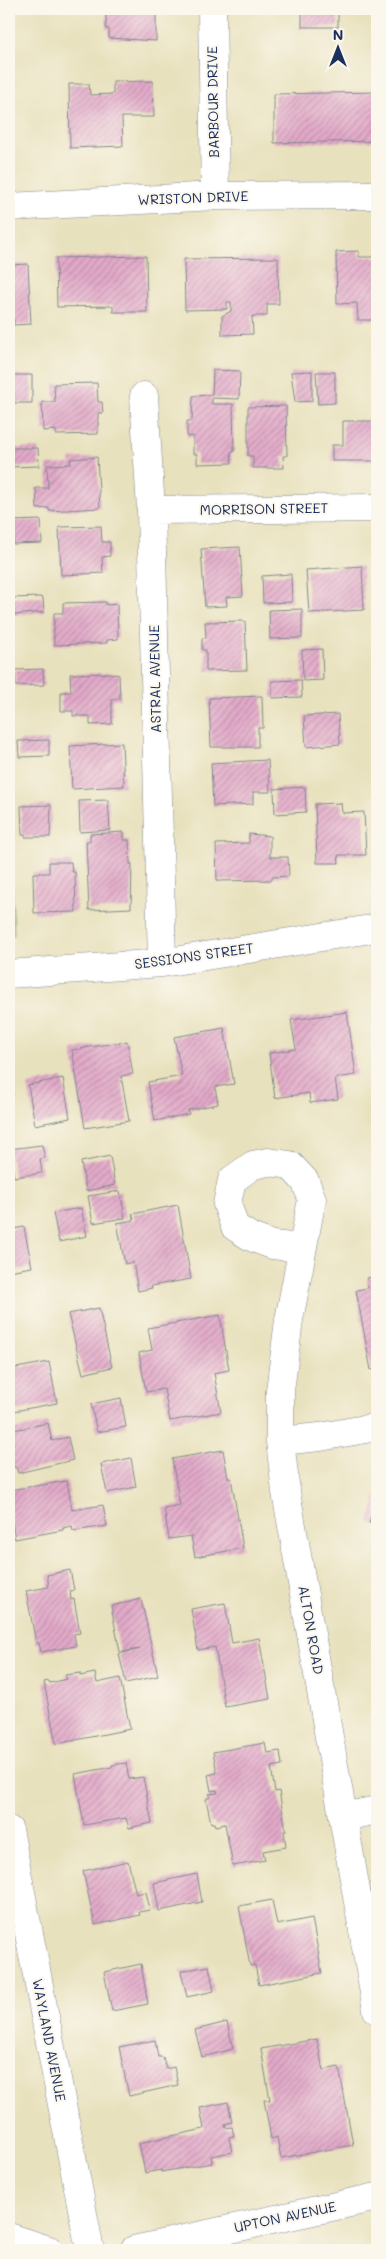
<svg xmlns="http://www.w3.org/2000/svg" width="386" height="2259" font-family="Mali,sans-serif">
	<defs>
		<pattern id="park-crowns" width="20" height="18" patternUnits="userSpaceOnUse" patternTransform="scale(1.25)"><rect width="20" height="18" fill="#c1d578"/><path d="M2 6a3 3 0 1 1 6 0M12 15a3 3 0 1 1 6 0" fill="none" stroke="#a5b76a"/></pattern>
		<pattern id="building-hatch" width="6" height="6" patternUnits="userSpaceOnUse" patternTransform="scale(1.25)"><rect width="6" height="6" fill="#e3aac9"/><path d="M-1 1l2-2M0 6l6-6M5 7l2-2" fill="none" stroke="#b78ba6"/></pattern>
	</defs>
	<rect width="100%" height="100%" fill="#fbf7ec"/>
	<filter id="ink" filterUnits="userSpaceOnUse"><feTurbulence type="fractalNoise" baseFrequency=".02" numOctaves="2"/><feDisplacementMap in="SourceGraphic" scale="10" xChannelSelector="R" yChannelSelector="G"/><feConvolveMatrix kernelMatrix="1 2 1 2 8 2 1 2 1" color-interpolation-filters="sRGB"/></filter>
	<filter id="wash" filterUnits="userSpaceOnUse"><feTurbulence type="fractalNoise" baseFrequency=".0096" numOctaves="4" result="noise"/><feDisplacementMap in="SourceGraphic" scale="20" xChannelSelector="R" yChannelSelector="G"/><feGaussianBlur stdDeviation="1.12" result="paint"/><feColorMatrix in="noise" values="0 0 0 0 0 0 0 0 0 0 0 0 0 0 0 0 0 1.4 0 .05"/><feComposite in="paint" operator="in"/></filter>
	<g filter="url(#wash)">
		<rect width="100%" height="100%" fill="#e8e1bd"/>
		<path fill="url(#park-crowns)" stroke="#6e826b" d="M 9,837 L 14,935 L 9,934 Z"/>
		<g id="blocks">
			<path fill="url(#building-hatch)" d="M 106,9 L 150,9 L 150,13 L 156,13 L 156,41 L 109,38 L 109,29 L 106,29 Z
				M 302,9 L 338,9 L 338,27 L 302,27 Z
				M 153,81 L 154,117 L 122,117 L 123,146 L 70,148 L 69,84 L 89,84 L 90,95 L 113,94 L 113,82 Z
				M 377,92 L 377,141 L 274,143 L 274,94 Z
				M 359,251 L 359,257 L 377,257 L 377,320 L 358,320 L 357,303 L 337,304 L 336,252 Z
				M 146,256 L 147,312 L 113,312 L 113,306 L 57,307 L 56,258 Z
				M 278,258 L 279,304 L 267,304 L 267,316 L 252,316 L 253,334 L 222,335 L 222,316 L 231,311 L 231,302 L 227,302 L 227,309 L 185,310 L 184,259 Z
				M 28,264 L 31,324 L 14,325 L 14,320 L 9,320 L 9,265 Z
				M 213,370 L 240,371 L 239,399 L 212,398 L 212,404 L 233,404 L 234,452 L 231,452 L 232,463 L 197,464 L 197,454 L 193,454 L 193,436 L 187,437 L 187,421 L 192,421 L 193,396 L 212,395 Z
				M 312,371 L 312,401 L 295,402 L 291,372 Z
				M 316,372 L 335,372 L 335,403 L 318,404 Z
				M 9,375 L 32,375 L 32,403 L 9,403 Z
				M 97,383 L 98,402 L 102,402 L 103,413 L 98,413 L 98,434 L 56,435 L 56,430 L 43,431 L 42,402 L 55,402 L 54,384 Z
				M 286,406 L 287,456 L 283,456 L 284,468 L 253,468 L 253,456 L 248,456 L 248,407 Z
				M 343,421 L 377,421 L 377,461 L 332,461 L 332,445 L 343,445 Z
				M 9,448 L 38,448 L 39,466 L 9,467 Z
				M 97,457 L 100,508 L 49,511 L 49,508 L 37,509 L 36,488 L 48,488 L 47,465 L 71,464 L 70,459 Z
				M 41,520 L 42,543 L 13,544 L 13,521 Z
				M 101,526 L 102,542 L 110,542 L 110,556 L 102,557 L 103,573 L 61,575 L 59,527 Z
				M 240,547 L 243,596 L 226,597 L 227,606 L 205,607 L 201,549 Z
				M 362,566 L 364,610 L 309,613 L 306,570 Z
				M 291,574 L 292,602 L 263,603 L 262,576 Z
				M 39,597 L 43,598 L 44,612 L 14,615 L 13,598 Z
				M 106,602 L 106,605 L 117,604 L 118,639 L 107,640 L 107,643 L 54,645 L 54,613 L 63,613 L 63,603 Z
				M 302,609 L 302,638 L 270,639 L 269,610 Z
				M 245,621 L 247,670 L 206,671 L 206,650 L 202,650 L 202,638 L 206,638 L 205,622 Z
				M 322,649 L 323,680 L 303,681 L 302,650 Z
				M 43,669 L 44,685 L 16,686 L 15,670 Z
				M 110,673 L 119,675 L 120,699 L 112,699 L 112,724 L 90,725 L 90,716 L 73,716 L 73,711 L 61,711 L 61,692 L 71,692 L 70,674 Z
				M 301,680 L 302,697 L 272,698 L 272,681 Z
				M 262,696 L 263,728 L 258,728 L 258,747 L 211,747 L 209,698 Z
				M 338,714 L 340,744 L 306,747 L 304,716 Z
				M 49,740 L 49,756 L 19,757 L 18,741 Z
				M 122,743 L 124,786 L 72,789 L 70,746 Z
				M 268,760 L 270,792 L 253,792 L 253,804 L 213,806 L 211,763 Z
				M 305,787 L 306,812 L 275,814 L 274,789 Z
				M 108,800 L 110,830 L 80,832 L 79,801 Z
				M 341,803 L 342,813 L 364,812 L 366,855 L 338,855 L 339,863 L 317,863 L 315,804 Z
				M 51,805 L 50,837 L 25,837 L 25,835 L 22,835 L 21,806 Z
				M 124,832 L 124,840 L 129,840 L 130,864 L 132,864 L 131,908 L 89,910 L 86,841 L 90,841 L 90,834 Z
				M 249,834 L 270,836 L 270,857 L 288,857 L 289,876 L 272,877 L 272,880 L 217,881 L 216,844 L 249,843 Z
				M 49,862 L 71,862 L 72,872 L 75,872 L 76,912 L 34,913 L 33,873 L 49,873 Z
				M 347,1012 L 356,1075 L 335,1078 L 338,1099 L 310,1103 L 309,1093 L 275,1098 L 269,1053 L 296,1049 L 291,1020 Z
				M 224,1028 L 234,1084 L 215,1087 L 218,1104 L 188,1110 L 189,1114 L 155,1121 L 148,1082 L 182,1076 L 174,1037 Z
				M 127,1041 L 133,1074 L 121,1076 L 129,1121 L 85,1128 L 72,1050 Z
				M 9,1048 L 11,1048 L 13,1096 L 9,1096 Z
				M 63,1078 L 70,1118 L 35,1125 L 28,1085 Z
				M 42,1145 L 45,1158 L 40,1159 L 42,1173 L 14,1177 L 9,1149 Z
				M 110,1156 L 115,1185 L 86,1191 L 81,1162 Z
				M 120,1191 L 125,1218 L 93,1223 L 88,1196 Z
				M 178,1205 L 191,1279 L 151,1286 L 152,1288 L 138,1291 L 133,1262 L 125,1264 L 117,1223 L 134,1220 L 132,1214 Z
				M 81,1208 L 87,1236 L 59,1242 L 53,1213 Z
				M 24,1227 L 32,1267 L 9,1271 L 9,1230 Z
				M 377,1276 L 377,1369 L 371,1370 L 356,1290 L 368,1288 L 367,1278 Z
				M 99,1308 L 112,1367 L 83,1374 L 68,1314 Z
				M 220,1315 L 229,1370 L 214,1373 L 221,1412 L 170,1421 L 164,1389 L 146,1392 L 139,1353 L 152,1350 L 148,1328 Z
				M 49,1362 L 57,1403 L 9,1412 L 9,1364 L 11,1369 Z
				M 121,1398 L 126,1427 L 97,1432 L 91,1404 Z
				M 48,1423 L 52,1441 L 68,1437 L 73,1460 L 18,1473 L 16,1467 L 9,1468 L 9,1431 Z
				M 223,1450 L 228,1478 L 231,1478 L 243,1548 L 195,1557 L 191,1536 L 169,1539 L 164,1508 L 180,1505 L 172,1459 Z
				M 131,1458 L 136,1487 L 107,1493 L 101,1464 Z
				M 67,1481 L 72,1510 L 103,1505 L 107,1526 L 73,1531 L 72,1526 L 63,1528 L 63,1530 L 15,1539 L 9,1504 L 9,1490 Z
				M 377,1494 L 377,1525 L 369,1523 Z
				M 70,1570 L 74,1590 L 70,1591 L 71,1600 L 74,1599 L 80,1633 L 74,1634 L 76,1646 L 41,1652 L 39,1643 L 36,1643 L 26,1591 L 49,1587 L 47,1575 Z
				M 141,1599 L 158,1676 L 126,1683 L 119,1654 L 140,1649 L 120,1652 L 111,1606 Z
				M 225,1603 L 232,1643 L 259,1638 L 270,1699 L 225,1707 L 215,1647 L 198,1650 L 191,1609 Z
				M 373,1639 L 377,1639 L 377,1655 L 376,1655 Z
				M 80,1673 L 80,1676 L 95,1673 L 97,1683 L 120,1678 L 130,1729 L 56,1744 L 44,1682 L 49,1681 L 50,1683 L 67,1679 L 65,1675 Z
				M 265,1743 L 267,1753 L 280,1751 L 282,1765 L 271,1767 L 275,1792 L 279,1791 L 286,1831 L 284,1831 L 286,1847 L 263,1851 L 265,1860 L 233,1866 L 225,1824 L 215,1826 L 214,1823 L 211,1823 L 206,1799 L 210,1797 L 209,1794 L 218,1793 L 217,1790 L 211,1791 L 208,1775 L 217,1773 L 213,1752 Z
				M 126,1763 L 129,1779 L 143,1777 L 152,1823 L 129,1828 L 126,1818 L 84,1825 L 75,1774 L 112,1767 L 112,1765 Z
				M 128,1861 L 136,1894 L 146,1892 L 150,1910 L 139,1912 L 140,1915 L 95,1925 L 83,1871 Z
				M 197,1874 L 202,1902 L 159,1911 L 154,1883 Z
				M 272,1900 L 277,1925 L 312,1918 L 322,1973 L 259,1985 L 255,1965 L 250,1966 L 239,1906 Z
				M 141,1964 L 148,2004 L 112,2011 L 104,1972 Z
				M 209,1966 L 214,1991 L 187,1997 L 181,1971 Z
				M 227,2022 L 233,2049 L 202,2057 L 195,2030 Z
				M 317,2039 L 323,2070 L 339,2067 L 353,2145 L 281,2158 L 277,2137 L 271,2139 L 264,2100 L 270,2100 L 261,2049 Z
				M 155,2040 L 158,2057 L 163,2057 L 166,2069 L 174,2067 L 178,2085 L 129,2096 L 119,2047 Z
				M 228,2102 L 232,2122 L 225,2124 L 226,2128 L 232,2127 L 234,2136 L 229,2137 L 232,2152 L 211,2156 L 212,2163 L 161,2172 L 161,2170 L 145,2173 L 139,2143 L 204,2129 L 200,2108 Z"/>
		</g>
	</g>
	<g filter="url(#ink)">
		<use href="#blocks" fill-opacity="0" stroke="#82888e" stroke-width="1"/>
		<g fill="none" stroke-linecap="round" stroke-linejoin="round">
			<defs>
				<path id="minor" d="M 212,9 L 215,196
					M 9,207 L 215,196 L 377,195
					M 144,396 L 151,510 L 162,963
					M 151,510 L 377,508
					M 9,974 L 162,963 L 377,928
					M 301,1248 L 272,1245 L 251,1237 L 235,1227 L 227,1204 L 232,1180 L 253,1165 L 268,1162 L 290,1165 L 305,1181 L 312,1199 L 289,1320 L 280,1391 L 280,1441 L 286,1492 L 377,2010
					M 280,1441 L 320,1437 L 377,1427
					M 344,1817 L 377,1810
					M 9,1830 L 90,2250
					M 9,2237 L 49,2250
					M 134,2250 L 377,2197"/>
			</defs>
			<use href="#minor" stroke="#82888e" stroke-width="29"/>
			<use href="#minor" stroke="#fff" stroke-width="28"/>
		</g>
	</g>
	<g text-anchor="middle" stroke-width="4" stroke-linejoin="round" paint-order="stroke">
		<g font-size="14" fill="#1b2f5e" stroke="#fbf7ec">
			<text transform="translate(213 102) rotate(-91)" y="5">BARBOUR DRIVE</text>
			<text transform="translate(193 198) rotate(-2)" y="5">WRISTON DRIVE</text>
			<text transform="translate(264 509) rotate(-1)" y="5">MORRISON STREET</text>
			<text transform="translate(155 679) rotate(-91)" y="5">ASTRAL AVENUE</text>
			<text transform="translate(194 956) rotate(-8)" y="5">SESSIONS STREET</text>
			<text transform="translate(311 1630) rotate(80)" y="5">ALTON ROAD</text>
			<text transform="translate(49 2040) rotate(79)" y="5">WAYLAND AVENUE</text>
			<text transform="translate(285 2217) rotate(-12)" y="5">UPTON AVENUE</text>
		</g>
	</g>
	<rect width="386" height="2259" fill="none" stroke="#fbf7ec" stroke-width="30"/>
	<g transform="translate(338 48)" stroke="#fbf7ec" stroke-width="4" paint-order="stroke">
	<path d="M0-4L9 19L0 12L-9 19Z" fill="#1b2f5e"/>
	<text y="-8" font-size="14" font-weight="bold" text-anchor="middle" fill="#1b2f5e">N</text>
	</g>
</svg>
